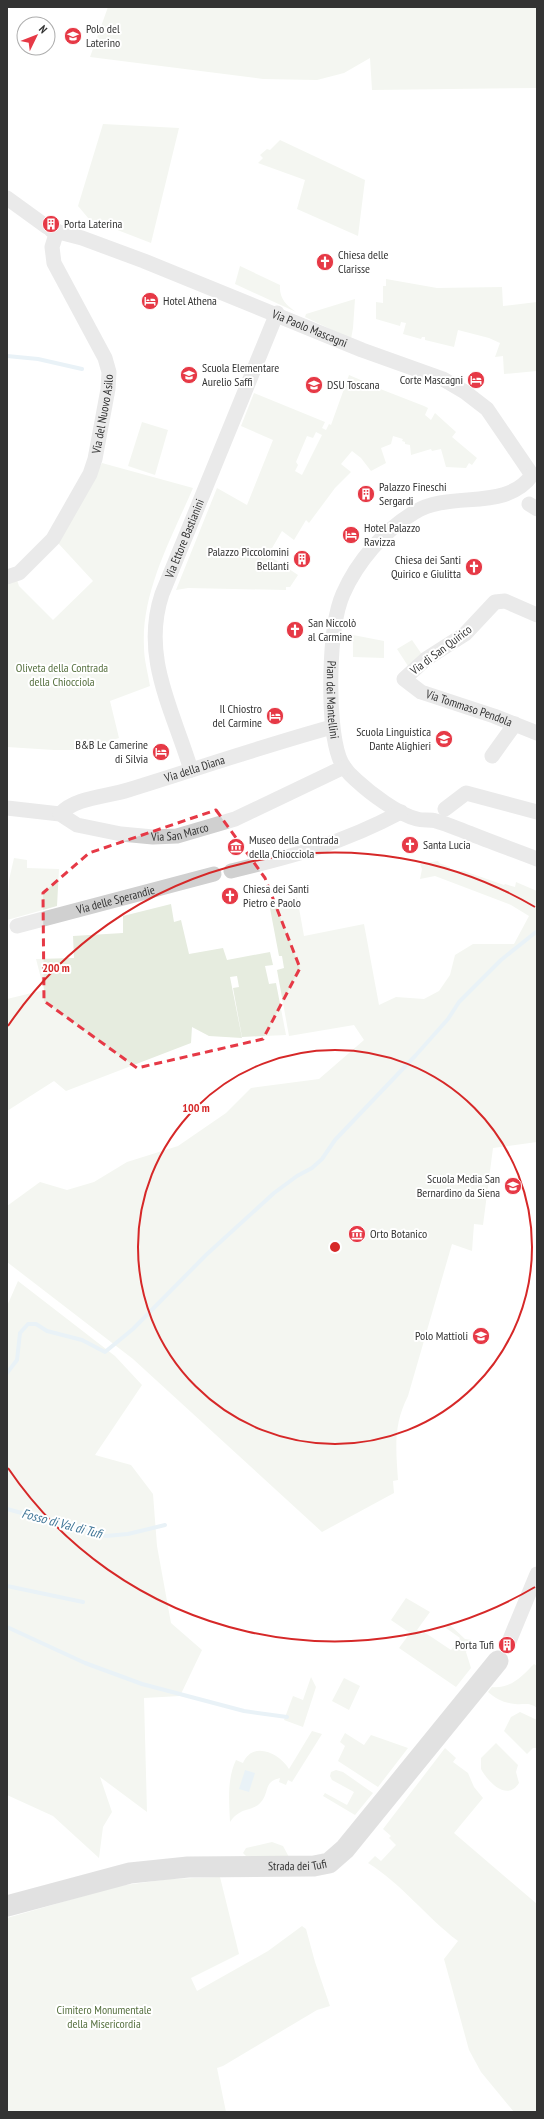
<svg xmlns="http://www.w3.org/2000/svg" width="544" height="2119" font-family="'PT Sans Narrow',sans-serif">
	<rect width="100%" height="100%" fill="#fff"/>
	<path fill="#e6ecdf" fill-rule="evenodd" d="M 108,7 L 537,7 L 537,88 L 372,90 L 370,58 L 344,73 L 317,80 L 263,79 L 90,57 Z
		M 103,124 L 179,128 L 151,243 L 89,219 L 78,206 Z
		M 280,140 L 365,180 L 358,236 L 297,209 L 305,180 L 258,163 L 263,158 L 260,155 L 267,149 L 270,150 Z
		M 240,266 L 280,285 C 279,298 286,305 296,312 L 235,284 Z
		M 386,279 L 437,288 L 502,287 L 503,306 L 537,302 L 537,371 L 504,374 L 503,356 L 495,357 L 500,343 L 489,338 L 458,330 L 454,347 L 425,340 L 425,337 L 422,337 L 421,339 L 403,334 L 406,323 L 401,322 L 400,326 L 376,319 L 376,302 L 383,303 L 383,286 L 386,286 Z
		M 355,299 L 353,328 L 351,339 L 305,317 L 306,314 Z
		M 349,375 L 363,381 L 361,387 L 368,390 L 370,385 L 424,406 L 428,408 L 425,415 L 431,420 L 435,413 L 456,432 L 452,437 L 477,458 L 472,465 L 469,463 L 466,468 L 446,467 L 441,449 L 432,451 L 431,449 L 411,455 L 410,445 L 405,444 L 405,442 L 402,441 L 403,439 L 393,436 L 391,444 L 381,448 L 386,463 L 371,471 L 361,458 L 352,451 L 341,464 L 351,472 L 335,488 L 309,523 L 306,520 L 294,540 L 282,531 L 268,555 L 298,575 L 290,587 L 286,587 L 286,590 L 188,588 L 176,590 L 217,488 L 247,505 L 273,440 L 241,426 L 254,393 L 325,422 L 322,428 L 326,430 L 329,424 L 331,425 ZM 316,432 L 322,435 L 302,475 L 295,471 L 298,465 L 296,462 L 307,436 L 313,438 Z
		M 142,422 L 168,430 L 155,475 L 128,466 Z
		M 102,463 L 193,488 C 172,537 141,592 144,647 C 144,660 148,673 150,686 L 110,701 L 119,738 L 81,750 L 54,750 L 7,747 L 7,582 L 17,580 L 19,586 L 53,620 L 93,581 L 58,543 Z
		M 353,635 L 384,641 L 384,658 L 353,657 Z
		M 412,640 L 423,656 L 408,666 L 397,649 Z
		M 14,858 L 27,860 L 27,868 L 59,869 L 57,906 L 7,920 L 9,880 Z
		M 438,861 L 439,863 L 450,867 L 450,871 L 464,871 L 504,885 L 505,884 L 515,887 L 516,882 L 537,891 L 537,1142 L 493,1148 L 483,1225 L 474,1224 L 472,1251 L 452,1244 L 408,1396 C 393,1425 396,1449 398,1480 L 393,1481 L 394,1493 L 322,1532 L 133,1359 L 7,1262 L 7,1206 L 40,1182 L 67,1190 L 94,1182 L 127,1162 L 178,1146 L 226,1113 L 251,1088 L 319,1079 L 364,1040 L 354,1025 L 289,1036 L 277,970 L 284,968 L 282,956 L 279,956 L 269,903 L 297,897 L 304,936 L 364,924 L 379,1005 L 396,997 L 424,999 L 439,991 L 450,975 L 455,955 L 473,944 L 514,944 L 529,916 L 511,905 L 435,876 L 420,879 L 422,869 L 420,864 Z
		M 171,904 L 174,922 L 181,920 L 189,954 L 223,948 L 227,960 L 270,952 L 273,965 L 265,966 L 269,984 L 276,983 L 286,1035 L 242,1037 L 233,988 L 239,987 L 237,976 L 230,977 L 242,1038 L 209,1036 L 192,1027 L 191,1043 L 66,1091 L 54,1081 L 7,1111 L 7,999 L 44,990 L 36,959 L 74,958 L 73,936 L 123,933 L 123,916 Z
		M 18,1281 L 115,1356 L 142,1385 L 95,1455 L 131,1465 L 153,1494 L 157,1546 L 171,1623 L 202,1650 L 180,1696 L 144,1698 L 147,1812 L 100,1777 L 112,1812 L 103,1827 L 99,1858 L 53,1816 L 7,1795 L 7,1306 Z
		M 406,1598 L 430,1612 L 417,1630 L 422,1634 L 424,1632 L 451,1650 L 460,1638 L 446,1628 L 449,1624 L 465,1639 L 472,1640 L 466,1652 L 471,1668 L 456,1687 L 399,1648 L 410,1633 L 391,1620 Z
		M 534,1664 L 537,1666 L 537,1708 C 529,1702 524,1705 515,1704 C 504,1703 496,1699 488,1692 L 492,1687 C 511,1689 522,1676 534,1664 Z
		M 311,1677 L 316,1687 L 303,1727 L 284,1720 L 293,1696 L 303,1700 Z
		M 344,1678 L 360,1686 L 349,1710 L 332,1701 Z
		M 520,1712 L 537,1720 L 537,1748 L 533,1748 L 527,1754 L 504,1731 L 511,1717 Z
		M 312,1731 L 322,1734 L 292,1782 L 288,1780 L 286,1785 L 279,1782 L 280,1778 C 263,1782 270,1792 261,1802 C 253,1812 241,1806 230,1822 C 229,1801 227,1779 236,1760 L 243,1763 C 253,1740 280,1754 289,1769 Z
		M 345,1733 L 364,1745 L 371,1735 L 408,1748 L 378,1787 L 338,1761 L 345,1746 L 340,1742 Z
		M 496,1743 L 518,1765 L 516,1772 L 519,1783 C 507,1802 488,1782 481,1769 L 481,1758 Z
		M 445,1748 L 456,1758 L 453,1762 L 468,1773 L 474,1787 L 483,1798 L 454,1833 L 537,1904 L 537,2112 L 514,2112 L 481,2072 L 469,2050 L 444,1959 L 458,1941 C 426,1917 402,1884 368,1863 L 375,1856 L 381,1861 L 396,1845 L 389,1838 L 391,1836 L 383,1829 Z
		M 336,1770 L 343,1772 L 373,1793 L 355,1815 L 323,1796 L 325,1793 L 347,1805 L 354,1792 L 332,1780 L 330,1776 L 331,1772 Z
		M 272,1842 L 283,1846 L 289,1857 L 246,1856 L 243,1853 L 246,1848 Z
		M 220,1877 L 239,1954 L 191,1978 L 197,1991 L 268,1951 L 302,1926 L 306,1929 L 315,1962 L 330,2006 L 317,2010 L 223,2066 L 217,2068 L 226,2112 L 7,2112 L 7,1918 L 118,1886 L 170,1879 Z"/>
	<path fill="#cfe2ee" d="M 245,1770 L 255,1773 L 249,1792 L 239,1789 Z"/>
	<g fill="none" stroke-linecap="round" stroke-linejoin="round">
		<path stroke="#cfe2ee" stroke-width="4" d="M 7,356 L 38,359 L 82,369
			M 7,1373 L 17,1360 L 20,1333 L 28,1324 L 36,1324 L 47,1331 L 82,1340 L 105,1352 L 133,1329 L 206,1255 L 274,1193 L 297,1176 L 312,1168 L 322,1159 L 335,1140 L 416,1055 L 448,1019 L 459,1002 L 501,960 L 536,932
			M 7,1509 L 106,1536 L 128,1534 L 165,1525
			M 7,1586 L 83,1602
			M 7,1627 L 85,1663 L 142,1684 L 244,1711 L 287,1717"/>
		<g stroke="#d0d0d0" stroke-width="15">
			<path d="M 7,198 L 47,227"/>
			<path id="s1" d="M 51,230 L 82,238 L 144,261 L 362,350 L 443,379 L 465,392 L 487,409 L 532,475"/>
			<path id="s2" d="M 532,475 C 506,512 451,490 415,512 C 384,530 357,562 343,594 C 328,628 327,723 339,757 C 342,766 349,774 356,780 C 370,793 399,815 417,819 C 423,821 430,819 436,821 C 447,824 458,829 469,833 C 491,842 514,850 537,859"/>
			<path d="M 529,504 L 537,509"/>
			<path id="s3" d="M 7,577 L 19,573 L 53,539 L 90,474 L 95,459 L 108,389 L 109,372 L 105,358 L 54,263 L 52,247 L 57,231"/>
			<path id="s4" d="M 537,615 L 505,601 L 495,602 L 465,634 L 426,659 L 404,679 L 421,692 L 494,716 L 537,733"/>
			<path d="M 492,756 L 515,724"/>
			<path id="s5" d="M 191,770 C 173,710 141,657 162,594 L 277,313"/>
			<path id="s6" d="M 7,808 L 60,814 L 77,825 L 121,834 L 153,837 L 177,836 L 235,819 L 344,767"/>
			<path d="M 445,809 L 466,793 L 537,812"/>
			<path id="s7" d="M 60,814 C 76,797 106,797 128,790 C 196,769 263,746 332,727"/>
			<path d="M 231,871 C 294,856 343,843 401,812"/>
			<path id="s8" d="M 17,926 L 214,874"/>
			<path d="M 508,1644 L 537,1574"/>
		</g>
		<path stroke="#bdbdbd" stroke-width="21" id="s9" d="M 7,1906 L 130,1873 L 188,1867 L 314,1866 L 329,1863 L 345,1849 L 498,1661"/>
	</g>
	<path d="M0 0H544V2119H0ZM 216,810 L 265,878 L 300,968 L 263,1039 L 137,1068 L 44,1001 L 43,893 L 89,853 Z" fill="#fff" fill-opacity=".55" fill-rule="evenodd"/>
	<path fill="none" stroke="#e63946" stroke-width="3" stroke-dasharray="8 5" stroke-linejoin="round" d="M 216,810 L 265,878 L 300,968 L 263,1039 L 137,1068 L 44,1001 L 43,893 L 89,853 Z"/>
	<g fill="none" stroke="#d62828" stroke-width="2">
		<circle cx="335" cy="1247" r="197"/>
		<path d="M535 1587A395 395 0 0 1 8 1468M8 1026A395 395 0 0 1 535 907"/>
	</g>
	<defs>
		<symbol id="university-disc" viewBox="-11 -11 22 22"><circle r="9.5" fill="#e63946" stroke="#fff"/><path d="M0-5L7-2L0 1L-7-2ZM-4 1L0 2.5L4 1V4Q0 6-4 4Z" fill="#fff"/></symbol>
		<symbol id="building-disc" viewBox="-11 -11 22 22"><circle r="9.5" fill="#e63946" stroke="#fff"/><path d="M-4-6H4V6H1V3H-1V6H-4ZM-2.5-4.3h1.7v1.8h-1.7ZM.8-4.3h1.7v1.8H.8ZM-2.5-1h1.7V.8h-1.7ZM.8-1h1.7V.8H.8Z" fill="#fff"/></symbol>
		<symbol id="church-disc" viewBox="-11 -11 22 22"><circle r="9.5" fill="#e63946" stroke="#fff"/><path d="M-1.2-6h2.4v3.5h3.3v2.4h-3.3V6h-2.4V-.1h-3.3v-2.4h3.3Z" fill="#fff"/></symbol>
		<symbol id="hotel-disc" viewBox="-11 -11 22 22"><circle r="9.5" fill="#e63946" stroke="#fff"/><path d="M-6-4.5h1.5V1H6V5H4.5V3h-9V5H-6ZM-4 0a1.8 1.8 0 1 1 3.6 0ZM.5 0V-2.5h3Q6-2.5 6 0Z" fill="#fff"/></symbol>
		<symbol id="school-disc" viewBox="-11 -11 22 22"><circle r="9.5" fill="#e63946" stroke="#fff"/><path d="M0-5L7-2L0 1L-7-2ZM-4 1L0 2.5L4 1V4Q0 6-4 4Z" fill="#fff"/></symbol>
		<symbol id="museum-disc" viewBox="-11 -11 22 22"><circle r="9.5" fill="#e63946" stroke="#fff"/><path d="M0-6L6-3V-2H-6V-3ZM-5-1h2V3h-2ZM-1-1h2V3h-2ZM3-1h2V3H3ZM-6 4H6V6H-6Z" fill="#fff"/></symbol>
	</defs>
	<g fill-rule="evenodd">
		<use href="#university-disc" x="63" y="26" width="20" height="20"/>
		<use href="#building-disc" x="41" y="214" width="20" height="20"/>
		<use href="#church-disc" x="315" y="252" width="20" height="20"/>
		<use href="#hotel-disc" x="140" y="291" width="20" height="20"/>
		<use href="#school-disc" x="179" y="365" width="20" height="20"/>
		<use href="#hotel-disc" x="466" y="370" width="20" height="20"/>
		<use href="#university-disc" x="304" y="375" width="20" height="20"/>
		<use href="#building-disc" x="356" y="484" width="20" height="20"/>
		<use href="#hotel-disc" x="341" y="525" width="20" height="20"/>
		<use href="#building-disc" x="292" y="549" width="20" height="20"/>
		<use href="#church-disc" x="464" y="557" width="20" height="20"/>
		<use href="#church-disc" x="285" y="620" width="20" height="20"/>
		<use href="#hotel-disc" x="265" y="706" width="20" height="20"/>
		<use href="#school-disc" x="434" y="729" width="20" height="20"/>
		<use href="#hotel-disc" x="151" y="742" width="20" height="20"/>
		<use href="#church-disc" x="400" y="835" width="20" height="20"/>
		<use href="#museum-disc" x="226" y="837" width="20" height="20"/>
		<use href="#church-disc" x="220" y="886" width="20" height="20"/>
		<use href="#school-disc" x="503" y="1176" width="20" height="20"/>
		<use href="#museum-disc" x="347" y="1224" width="20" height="20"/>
		<use href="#university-disc" x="471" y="1326" width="20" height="20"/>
		<use href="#building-disc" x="497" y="1635" width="20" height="20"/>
	</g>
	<g text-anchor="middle" stroke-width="4" stroke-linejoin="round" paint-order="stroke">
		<g font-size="12" fill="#333" stroke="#fff" text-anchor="start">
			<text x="86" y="33">Polo del<tspan x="86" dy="14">Laterino</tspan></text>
			<text x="64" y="228">Porta Laterina</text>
			<text x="338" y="259">Chiesa delle<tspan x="338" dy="14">Clarisse</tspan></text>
			<text x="163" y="305">Hotel Athena</text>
			<text x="202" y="372">Scuola Elementare<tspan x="202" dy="14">Aurelio Saffi</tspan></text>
			<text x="463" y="384" text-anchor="end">Corte Mascagni</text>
			<text x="327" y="389">DSU Toscana</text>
			<text x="379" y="491">Palazzo Fineschi<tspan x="379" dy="14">Sergardi</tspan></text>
			<text x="364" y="532">Hotel Palazzo<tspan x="364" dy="14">Ravizza</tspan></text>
			<text x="289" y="556" text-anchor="end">Palazzo Piccolomini<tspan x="289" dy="14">Bellanti</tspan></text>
			<text x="461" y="564" text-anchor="end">Chiesa dei Santi<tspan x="461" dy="14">Quirico e Giulitta</tspan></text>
			<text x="308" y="627">San Niccolò<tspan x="308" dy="14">al Carmine</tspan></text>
			<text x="262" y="713" text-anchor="end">Il Chiostro<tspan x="262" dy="14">del Carmine</tspan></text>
			<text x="431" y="736" text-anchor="end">Scuola Linguistica<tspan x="431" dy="14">Dante Alighieri</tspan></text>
			<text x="148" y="749" text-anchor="end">B&amp;B Le Camerine<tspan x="148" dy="14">di Silvia</tspan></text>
			<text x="249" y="844">Museo della Contrada<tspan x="249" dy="14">della Chiocciola</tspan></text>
			<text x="423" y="849">Santa Lucia</text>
			<text x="243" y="893">Chiesa dei Santi<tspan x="243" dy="14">Pietro e Paolo</tspan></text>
			<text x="500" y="1183" text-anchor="end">Scuola Media San<tspan x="500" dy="14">Bernardino da Siena</tspan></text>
			<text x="370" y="1238">Orto Botanico</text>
			<text x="468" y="1340" text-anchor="end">Polo Mattioli</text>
			<text x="494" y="1649" text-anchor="end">Porta Tufi</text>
		</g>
		<g font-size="12" fill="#333" stroke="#fff">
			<text dy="4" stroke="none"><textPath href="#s1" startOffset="277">Via Paolo Mascagni</textPath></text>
			<text dy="4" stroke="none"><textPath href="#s3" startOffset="197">Via del Nuovo Asilo</textPath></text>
			<text dy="4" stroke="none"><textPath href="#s5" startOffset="242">Via Ettore Bastianini</textPath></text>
			<text transform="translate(441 650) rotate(-37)" y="4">Via di San Quirico</text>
			<text dy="4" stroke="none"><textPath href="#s2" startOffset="344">Pian dei Mantellini</textPath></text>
			<text dy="4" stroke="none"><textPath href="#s4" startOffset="237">Via Tommaso Pendola</textPath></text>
			<text dy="4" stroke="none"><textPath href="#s7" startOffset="143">Via della Diana</textPath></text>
			<text dy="4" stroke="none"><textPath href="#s6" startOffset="178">Via San Marco</textPath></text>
			<text dy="4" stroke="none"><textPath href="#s8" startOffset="102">Via delle Sperandie</textPath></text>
			<text dy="4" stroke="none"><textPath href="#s9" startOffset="295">Strada dei Tufi</textPath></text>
		</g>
		<g font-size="12" fill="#56703f" stroke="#fff">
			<text x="62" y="672">Oliveta della Contrada<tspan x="62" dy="14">della Chiocciola</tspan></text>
			<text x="104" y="2014">Cimitero Monumentale<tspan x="104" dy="14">della Misericordia</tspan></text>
		</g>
		<g font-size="13" font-style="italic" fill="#3f7597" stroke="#fff">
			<text transform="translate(62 1523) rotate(15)" y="5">Fosso di Val di Tufi</text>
		</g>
	</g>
	<circle cx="335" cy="1247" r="6" fill="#d62828" stroke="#fff" stroke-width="2"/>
	<g font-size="12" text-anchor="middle" font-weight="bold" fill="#d62828" stroke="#fff" stroke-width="4" stroke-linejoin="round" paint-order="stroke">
		<text x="56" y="972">200 m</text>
		<text x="196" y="1112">100 m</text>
	</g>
	<rect width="544" height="2119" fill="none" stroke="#333333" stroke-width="16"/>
	<g transform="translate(36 36) rotate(47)"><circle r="19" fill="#ffffff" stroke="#adadad"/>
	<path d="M0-3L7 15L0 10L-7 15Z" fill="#e63946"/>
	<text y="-6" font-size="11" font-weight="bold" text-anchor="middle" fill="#333333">N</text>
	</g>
</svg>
